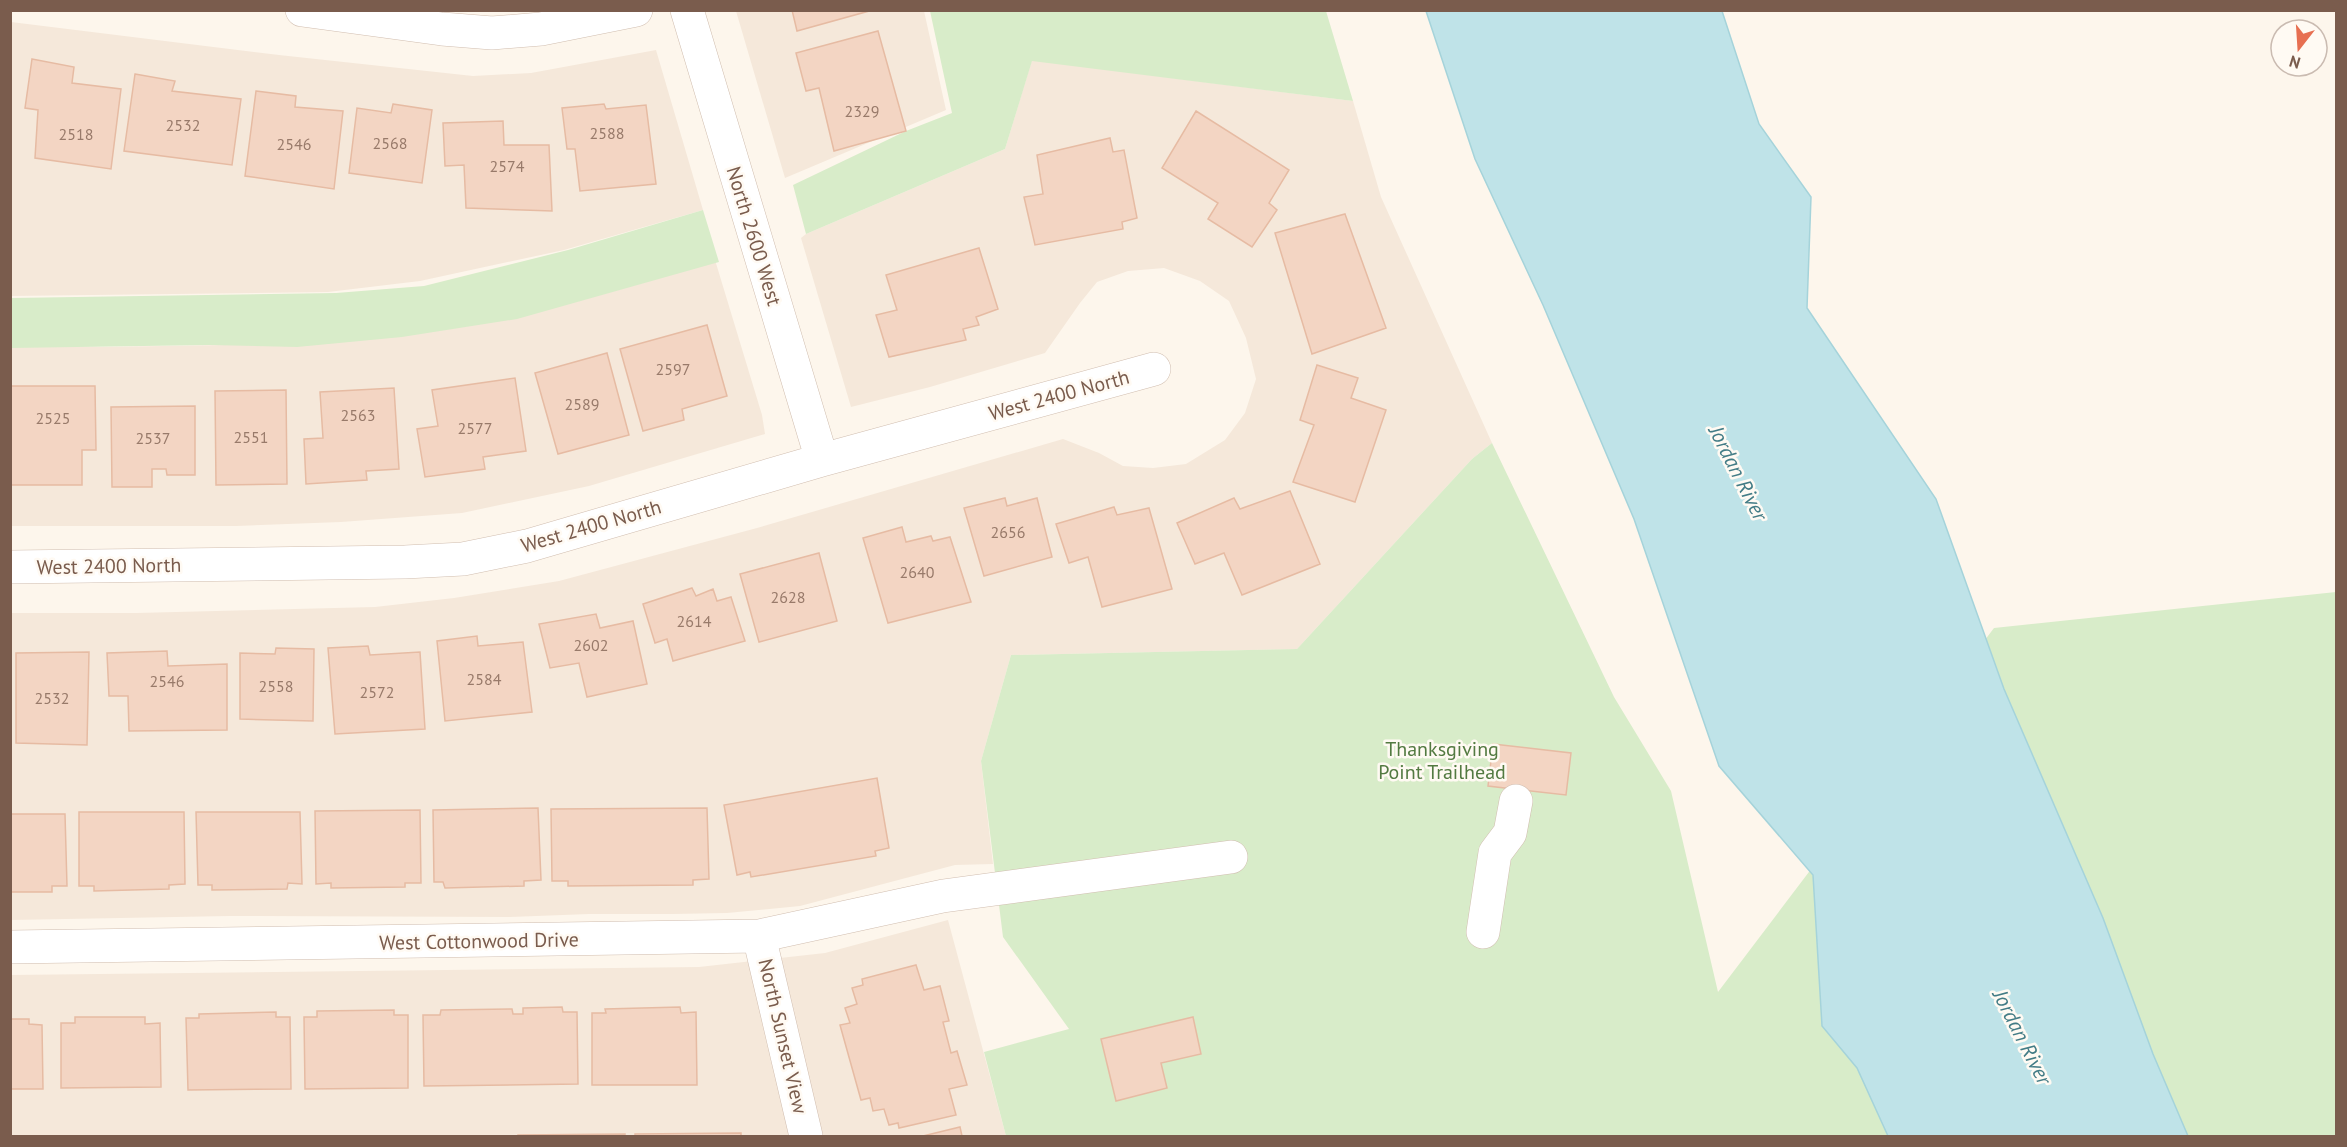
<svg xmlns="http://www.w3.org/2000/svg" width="2347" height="1147" font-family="'PT Sans',sans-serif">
	<rect width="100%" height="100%" fill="#fdf6ec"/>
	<path fill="#f5e8da" d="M 736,11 L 924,11 L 946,110 L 785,178 Z
		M 11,22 L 279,55 L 473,76 L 531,73 L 656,50 L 703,210 L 564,250 L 420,281 L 328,292 L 11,296 Z
		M 1032,60 L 1353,101 L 1381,197 L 1492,443 L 1472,459 L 1297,649 L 1011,655 L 981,761 L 993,864 L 955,865 L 800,906 L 727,913 L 673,914 L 589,914 L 510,917 L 230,916 L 11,920 L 10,613 L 136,613 L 375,607 L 454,598 L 559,581 L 757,528 L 1063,439 L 1099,453 L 1123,466 L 1153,468 L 1186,464 L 1225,440 L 1245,413 L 1256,379 L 1246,338 L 1229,301 L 1200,281 L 1164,268 L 1128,271 L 1097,282 L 1080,303 L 1045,353 L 930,387 L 851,407 L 801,238 L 806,234 L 1005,149 Z
		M 715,260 L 762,415 L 765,434 L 589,486 L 462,513 L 341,522 L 236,526 L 11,526 L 11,345 L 101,347 L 292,344 Z
		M 948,920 L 1006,1136 L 11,1136 L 10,975 L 699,967 L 825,953 Z"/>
	<path fill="#d8ecc9" d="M 930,11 L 1326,11 L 1353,101 L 1032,61 L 1005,149 L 806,234 L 793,185 L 906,131 L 952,113 Z
		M 703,210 L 719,262 L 517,319 L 402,337 L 297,347 L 209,345 L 11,348 L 11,298 L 336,293 L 424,286 L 568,250 Z
		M 1492,443 L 1614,697 L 1671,791 L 1718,992 L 1994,628 L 2336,592 L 2336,1136 L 1006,1136 L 984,1052 L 1069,1029 L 1003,937 L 981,761 L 1011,655 L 1297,649 L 1472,459 Z"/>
	<path fill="#bfe3e8" stroke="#a5d3da" stroke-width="1.5" d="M 1426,11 L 1722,11 L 1759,124 L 1811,197 L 1807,308 L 1936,499 L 2004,689 L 2103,918 L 2153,1054 L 2188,1136 L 1888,1136 L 1857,1068 L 1822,1026 L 1813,875 L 1719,766 L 1634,519 L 1543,305 L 1475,159 Z"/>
	<path fill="#f3d5c3" stroke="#e6bba3" stroke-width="1.5" d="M 792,10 L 868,10 L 869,11 L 797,31 Z
		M 878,31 L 906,131 L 834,151 L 819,88 L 806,91 L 796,53 Z
		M 32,59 L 74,67 L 72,83 L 121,89 L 111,169 L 35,158 L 38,110 L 25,108 Z
		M 135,74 L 175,81 L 172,91 L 241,99 L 232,165 L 124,151 Z
		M 256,91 L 296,96 L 295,107 L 343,111 L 334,189 L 245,176 Z
		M 393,104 L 432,110 L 422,183 L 349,173 L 357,108 L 391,113 Z
		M 604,104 L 606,109 L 646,105 L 656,184 L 580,191 L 575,149 L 567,149 L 562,108 Z
		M 1196,111 L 1289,170 L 1269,203 L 1277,210 L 1252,247 L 1208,219 L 1218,203 L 1162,168 Z
		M 503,121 L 504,145 L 549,145 L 552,211 L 466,208 L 464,165 L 445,166 L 443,123 Z
		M 1110,138 L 1113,152 L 1124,150 L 1137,218 L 1122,222 L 1123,229 L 1035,245 L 1024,197 L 1043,194 L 1037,155 Z
		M 1345,214 L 1386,328 L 1312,354 L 1275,233 Z
		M 979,248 L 998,309 L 976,317 L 979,325 L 963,329 L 966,340 L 889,357 L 876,315 L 897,310 L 886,275 Z
		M 707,325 L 727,396 L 682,409 L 684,420 L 643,431 L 620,349 Z
		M 607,353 L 629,435 L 558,454 L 535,373 Z
		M 1317,365 L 1358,378 L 1351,398 L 1386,410 L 1355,502 L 1293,482 L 1314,425 L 1300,420 Z
		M 515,378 L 526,451 L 483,457 L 485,469 L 425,477 L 417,429 L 438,426 L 432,390 Z
		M 10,386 L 95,386 L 96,450 L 82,450 L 82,485 L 10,485 Z
		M 394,388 L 399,469 L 366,471 L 367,480 L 306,484 L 304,439 L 323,438 L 320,392 Z
		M 286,390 L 287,484 L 216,485 L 215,391 Z
		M 195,406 L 195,475 L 167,475 L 166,469 L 152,469 L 152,487 L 112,487 L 111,407 Z
		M 1290,491 L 1320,564 L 1242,595 L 1224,553 L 1195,564 L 1177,523 L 1234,498 L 1240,509 Z
		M 1005,498 L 1007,506 L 1037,498 L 1052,557 L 984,576 L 964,508 Z
		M 1114,507 L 1117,515 L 1149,508 L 1172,589 L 1102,607 L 1088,557 L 1069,563 L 1056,524 Z
		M 902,527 L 906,542 L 931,536 L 933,541 L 950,537 L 971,602 L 888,623 L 863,538 Z
		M 819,553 L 837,621 L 759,642 L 740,574 Z
		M 692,588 L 696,596 L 713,589 L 717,601 L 731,597 L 745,641 L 673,661 L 667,639 L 655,643 L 643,604 Z
		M 596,614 L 600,628 L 633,621 L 647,684 L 587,697 L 579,663 L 550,668 L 539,624 Z
		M 477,636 L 478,646 L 523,642 L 532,712 L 445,721 L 437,641 Z
		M 368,646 L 370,655 L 420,652 L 425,729 L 335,734 L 328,648 Z
		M 276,648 L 314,649 L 313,721 L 240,719 L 240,653 L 275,654 Z
		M 167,651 L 168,666 L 227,664 L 227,730 L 129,731 L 128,696 L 109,696 L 107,653 Z
		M 89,652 L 87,745 L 16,743 L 16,653 Z
		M 1493,744 L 1571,753 L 1566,795 L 1488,786 Z
		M 877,778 L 889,848 L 875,851 L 876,856 L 751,877 L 750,872 L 737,875 L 724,805 Z
		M 538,808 L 541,880 L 524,881 L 524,886 L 445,888 L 443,882 L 434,882 L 433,810 Z
		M 707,808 L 709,879 L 693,880 L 693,885 L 568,886 L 568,881 L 552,881 L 551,809 Z
		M 420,810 L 421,883 L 405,883 L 405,887 L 331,888 L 331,883 L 316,884 L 315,811 Z
		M 79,812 L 184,812 L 185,884 L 169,885 L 169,889 L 94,891 L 94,886 L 79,886 Z
		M 196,812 L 300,812 L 302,884 L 288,883 L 287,889 L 212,890 L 212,885 L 198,885 Z
		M 10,814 L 65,814 L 67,886 L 52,886 L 52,892 L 10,892 Z
		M 916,965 L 924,990 L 940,986 L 949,1021 L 943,1022 L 951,1053 L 957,1051 L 967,1085 L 949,1089 L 956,1115 L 899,1128 L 898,1123 L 889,1125 L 884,1109 L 873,1111 L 870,1098 L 861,1100 L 840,1025 L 850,1023 L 845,1008 L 857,1004 L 852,988 L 863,985 L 862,979 Z
		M 562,1007 L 563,1012 L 577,1012 L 578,1084 L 424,1086 L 423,1015 L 440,1015 L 441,1010 L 512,1009 L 513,1014 L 523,1014 L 523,1008 Z
		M 680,1007 L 681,1013 L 696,1012 L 697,1085 L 592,1085 L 592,1013 L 606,1013 L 605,1009 Z
		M 394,1010 L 394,1015 L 408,1015 L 408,1088 L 305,1089 L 304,1017 L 317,1017 L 317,1011 Z
		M 276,1012 L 276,1017 L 290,1017 L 291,1089 L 188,1090 L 186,1018 L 199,1018 L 199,1014 Z
		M 75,1017 L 145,1017 L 145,1024 L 160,1023 L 161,1087 L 61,1088 L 61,1023 L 75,1023 Z
		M 1193,1017 L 1201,1054 L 1161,1063 L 1167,1088 L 1116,1101 L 1101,1039 Z
		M 10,1019 L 29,1019 L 29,1024 L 42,1025 L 43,1089 L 10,1089 Z
		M 960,1127 L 962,1136 L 923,1136 Z
		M 741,1133 L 741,1136 L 635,1136 L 635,1134 Z
		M 625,1134 L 625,1136 L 518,1136 L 518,1135 Z"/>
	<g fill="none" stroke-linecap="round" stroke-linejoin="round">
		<defs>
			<path id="minor" d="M 302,10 L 442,29 L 492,33 L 541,29 L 636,10
				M 687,10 L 822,460
				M 10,567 L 405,562 L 463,559 L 527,546 L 822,460 L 1154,369
				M 1483,932 L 1495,853 L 1510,833 L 1516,801
				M 759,936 L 806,1136
				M 10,947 L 759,936 L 943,896 L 1231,857"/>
		</defs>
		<use href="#minor" stroke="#d1beb0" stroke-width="34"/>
		<use href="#minor" stroke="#fff" stroke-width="33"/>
	</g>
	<g text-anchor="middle" stroke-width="5" stroke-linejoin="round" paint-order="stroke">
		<g font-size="16" fill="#987a6a">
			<text x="862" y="117">2329</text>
			<text x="183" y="131">2532</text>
			<text x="607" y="139">2588</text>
			<text x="76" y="140">2518</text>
			<text x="390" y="149">2568</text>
			<text x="294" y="150">2546</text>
			<text x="507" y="172">2574</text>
			<text x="673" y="375">2597</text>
			<text x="582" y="410">2589</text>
			<text x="358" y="421">2563</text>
			<text x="53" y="424">2525</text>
			<text x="475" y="434">2577</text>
			<text x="251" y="443">2551</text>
			<text x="153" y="444">2537</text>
			<text x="1008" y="538">2656</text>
			<text x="917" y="578">2640</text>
			<text x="788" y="603">2628</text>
			<text x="694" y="627">2614</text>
			<text x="591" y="651">2602</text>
			<text x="484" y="685">2584</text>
			<text x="167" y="687">2546</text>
			<text x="276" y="692">2558</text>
			<text x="377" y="698">2572</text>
			<text x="52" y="704">2532</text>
		</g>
		<g font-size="20" fill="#7a5c4d" stroke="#fffaf3">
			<text transform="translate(754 236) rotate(73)" y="7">North 2600 West</text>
			<text transform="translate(1059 395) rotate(-15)" y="7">West 2400 North</text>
			<text transform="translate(591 526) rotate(-16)" y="7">West 2400 North</text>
			<text transform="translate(109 566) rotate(-1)" y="7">West 2400 North</text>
			<text transform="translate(479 941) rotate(-1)" y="7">West Cottonwood Drive</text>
			<text transform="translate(783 1036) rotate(77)" y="7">North Sunset View</text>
		</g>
		<g font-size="20" fill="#537a41" stroke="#fffaf3">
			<text x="1442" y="756">Thanksgiving<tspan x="1442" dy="23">Point Trailhead</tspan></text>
		</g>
		<g font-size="21" font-style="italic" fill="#437c86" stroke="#fffaf3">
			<text transform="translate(1738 473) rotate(63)" y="7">Jordan River</text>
			<text transform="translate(2022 1037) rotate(63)" y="7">Jordan River</text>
		</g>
	</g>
	<rect width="2347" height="1147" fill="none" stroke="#7a5c4d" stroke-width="24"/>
	<g transform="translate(2299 48) rotate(197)"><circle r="28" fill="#fffaf3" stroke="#cabbb1" stroke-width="1.5"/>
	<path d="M0-4.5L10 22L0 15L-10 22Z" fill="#e76f51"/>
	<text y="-9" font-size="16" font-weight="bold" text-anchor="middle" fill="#7a5c4d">N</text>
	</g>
</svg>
